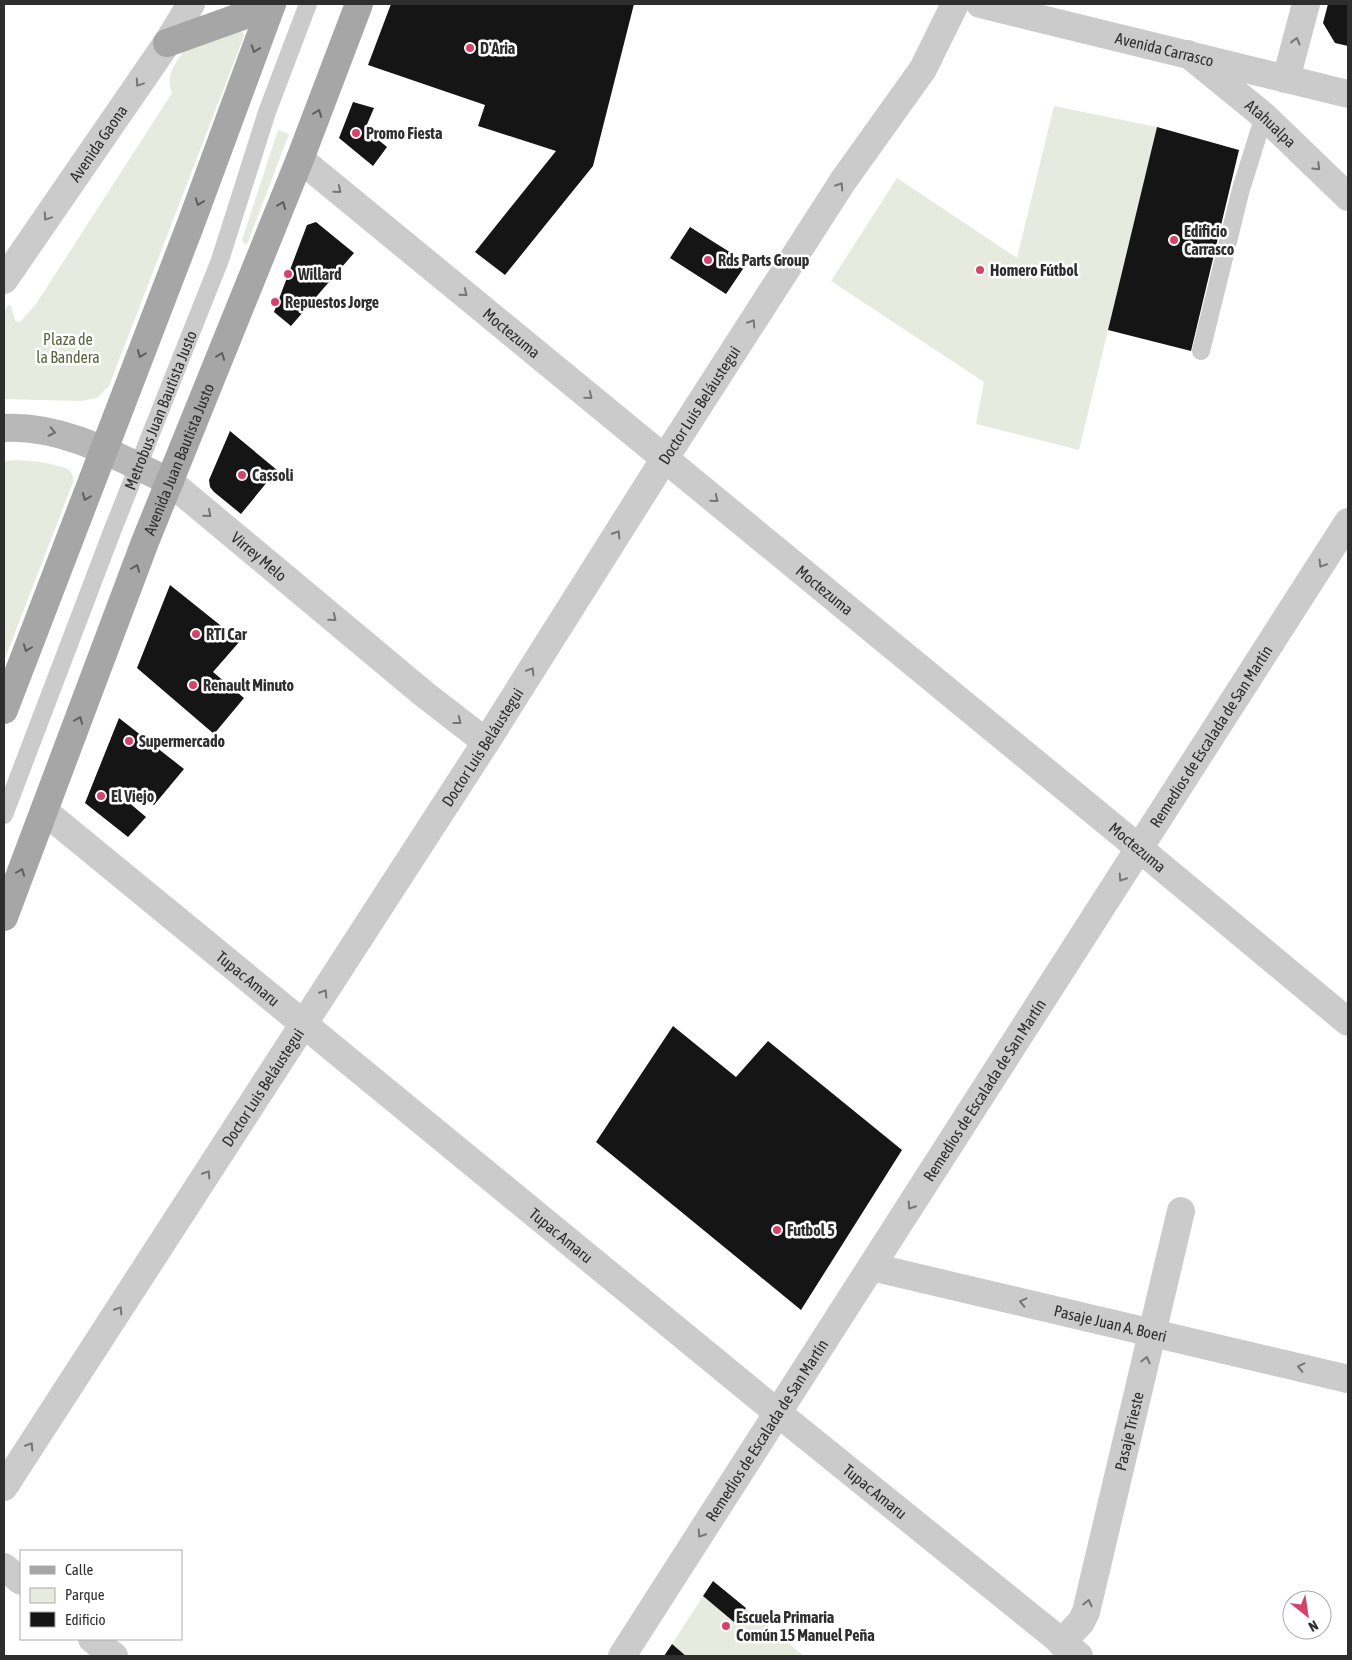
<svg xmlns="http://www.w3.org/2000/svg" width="1352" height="1660" font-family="'Asap Condensed',sans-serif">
	<rect width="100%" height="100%" fill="#fff"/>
	<path fill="#e7eade" d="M 239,30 L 243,32 L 244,36 L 109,386 L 97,398 L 82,401 L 4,399 L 4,310 L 9,305 L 11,306 L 15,321 L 20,322 L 36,304 L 172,93 C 165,77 175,61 186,49 Z
		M 1054,106 L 1157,127 L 1079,450 L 976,424 L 984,382 L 831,281 L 897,178 L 1017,258 Z
		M 278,130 L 289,134 L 248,242 L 245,245 L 242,240 Z
		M 17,460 C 35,461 53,463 70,470 L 74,480 L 4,661 L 4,461 Z
		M 703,1596 L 734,1621 L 746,1608 L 804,1656 L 686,1656 L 672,1644 Z"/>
	<path fill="#151515" d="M 391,4 L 634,4 L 593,166 L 505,275 L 475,252 L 556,151 L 478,126 L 485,105 L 368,65 Z
		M 1328,4 L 1348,4 L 1348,46 L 1335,43 L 1323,23 Z
		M 353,102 L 374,108 L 365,129 L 387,147 L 373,166 L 339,138 Z
		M 1157,127 L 1239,150 L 1191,351 L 1108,330 Z
		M 316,222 L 354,253 L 291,326 L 274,312 L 307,225 Z
		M 690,227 L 747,263 L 726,294 L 670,258 Z
		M 230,431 L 277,470 L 241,514 L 214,492 L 210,487 L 209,480 Z
		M 170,585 L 240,641 L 213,672 L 244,698 L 214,734 L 137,668 Z
		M 119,718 L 184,769 L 154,805 L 134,791 L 127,801 L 146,817 L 128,837 L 85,803 Z
		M 673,1026 L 736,1077 L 768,1041 L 902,1150 L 801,1310 L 596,1142 Z
		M 713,1581 L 746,1608 L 734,1622 L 703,1596 Z
		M 672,1644 L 686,1656 L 664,1656 Z"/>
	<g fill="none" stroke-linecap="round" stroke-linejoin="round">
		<g stroke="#cbcbcb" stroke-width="18">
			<path d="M 1201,351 L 1241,189 L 1264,116"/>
			<path id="s1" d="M 4,815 L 113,529 L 220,260 L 267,112 L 308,4"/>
		</g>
		<g stroke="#cbcbcb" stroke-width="28">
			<path id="s2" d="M 1188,54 L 1264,116 L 1348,197"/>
			<path d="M 1286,79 L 1306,4"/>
			<path id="s3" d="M 300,159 L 1140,849 L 1348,1022"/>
			<path id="s4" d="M 4,280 L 167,43 L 191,4"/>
			<path id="s5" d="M 170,482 L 424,694 L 486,742"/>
			<path id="s6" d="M 44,811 L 779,1414 L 1079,1656"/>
			<path id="s7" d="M 872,1267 L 1348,1379"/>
			<path id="s8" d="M 4,1487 L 486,742 L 665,458 L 843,181 L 923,69 L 955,4"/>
			<path d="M 4,1567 L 21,1581"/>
			<path d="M 92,1639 L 114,1656"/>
			<path id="s9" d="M 1061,1643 L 1081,1622 L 1086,1612 L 1181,1211"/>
			<path id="s10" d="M 622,1656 L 1348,522"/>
		</g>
		<path stroke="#cbcbcb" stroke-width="28" id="s11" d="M 980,4 L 1348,94"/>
		<path stroke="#b8b8b8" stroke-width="28" d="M 4,428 C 64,425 118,457 170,482"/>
		<g stroke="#a6a6a6" stroke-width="28">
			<path d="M 167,43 L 248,14 L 272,4"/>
			<path d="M 4,710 L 190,226 L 272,4"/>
			<path id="s12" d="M 4,917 L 145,542 L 300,159 L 359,4"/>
		</g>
	</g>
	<defs><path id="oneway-chevron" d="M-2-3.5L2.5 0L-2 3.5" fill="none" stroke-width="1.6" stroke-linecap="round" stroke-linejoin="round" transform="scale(1.25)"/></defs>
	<g stroke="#757575">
		<use href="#oneway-chevron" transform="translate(1296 41) rotate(-76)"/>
		<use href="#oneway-chevron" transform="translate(139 83) rotate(124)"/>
		<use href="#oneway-chevron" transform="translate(1317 167) rotate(44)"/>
		<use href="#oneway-chevron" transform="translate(840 186) rotate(-57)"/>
		<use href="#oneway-chevron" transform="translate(338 190) rotate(39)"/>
		<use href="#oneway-chevron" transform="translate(47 217) rotate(124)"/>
		<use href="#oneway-chevron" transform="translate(464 293) rotate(39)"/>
		<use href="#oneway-chevron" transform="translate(752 323) rotate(-57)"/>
		<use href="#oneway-chevron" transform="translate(589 396) rotate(39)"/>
		<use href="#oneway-chevron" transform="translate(715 499) rotate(39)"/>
		<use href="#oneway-chevron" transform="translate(208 514) rotate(40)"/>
		<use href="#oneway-chevron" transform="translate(617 534) rotate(-58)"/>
		<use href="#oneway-chevron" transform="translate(1322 564) rotate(122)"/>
		<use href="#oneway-chevron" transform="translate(333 618) rotate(40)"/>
		<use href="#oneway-chevron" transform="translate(531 671) rotate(-58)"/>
		<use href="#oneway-chevron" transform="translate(458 721) rotate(38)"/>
		<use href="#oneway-chevron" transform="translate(1122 878) rotate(123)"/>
		<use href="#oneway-chevron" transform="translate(324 993) rotate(-57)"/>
		<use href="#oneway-chevron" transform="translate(207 1174) rotate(-57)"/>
		<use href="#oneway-chevron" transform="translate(911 1206) rotate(123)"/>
		<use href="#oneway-chevron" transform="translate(1023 1302) rotate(-167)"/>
		<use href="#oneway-chevron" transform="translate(119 1310) rotate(-57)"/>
		<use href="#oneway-chevron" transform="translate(1146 1360) rotate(-77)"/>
		<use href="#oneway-chevron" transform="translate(1301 1367) rotate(-167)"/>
		<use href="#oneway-chevron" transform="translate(30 1446) rotate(-57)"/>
		<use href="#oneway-chevron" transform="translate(701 1534) rotate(123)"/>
		<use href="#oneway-chevron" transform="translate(1088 1603) rotate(-77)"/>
	</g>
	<g stroke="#5e5e5e">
		<use href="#oneway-chevron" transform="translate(255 49) rotate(110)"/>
		<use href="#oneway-chevron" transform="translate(318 113) rotate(-69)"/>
		<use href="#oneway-chevron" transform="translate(199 202) rotate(110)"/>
		<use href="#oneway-chevron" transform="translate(282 205) rotate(-68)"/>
		<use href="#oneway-chevron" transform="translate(141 354) rotate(111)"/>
		<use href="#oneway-chevron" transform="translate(221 356) rotate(-68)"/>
		<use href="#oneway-chevron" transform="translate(86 497) rotate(111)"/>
		<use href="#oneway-chevron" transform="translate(136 568) rotate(-69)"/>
		<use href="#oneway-chevron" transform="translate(27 648) rotate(111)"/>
		<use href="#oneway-chevron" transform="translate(79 720) rotate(-69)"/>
		<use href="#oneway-chevron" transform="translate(21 872) rotate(-69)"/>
	</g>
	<use stroke="#6c6c6c" href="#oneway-chevron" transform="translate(52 432) rotate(12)"/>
	<g fill="#d3436a" stroke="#fff" stroke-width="2">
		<circle cx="470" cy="48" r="5"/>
		<circle cx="356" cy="133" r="5"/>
		<circle cx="1174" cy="240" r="5"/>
		<circle cx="708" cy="260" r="5"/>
		<circle cx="980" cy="270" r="5"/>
		<circle cx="288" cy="274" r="5"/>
		<circle cx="275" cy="302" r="5"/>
		<circle cx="242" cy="475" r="5"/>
		<circle cx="196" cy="634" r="5"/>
		<circle cx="193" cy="685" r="5"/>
		<circle cx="129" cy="741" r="5"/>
		<circle cx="101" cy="796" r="5"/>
		<circle cx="777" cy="1230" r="5"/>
		<circle cx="726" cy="1626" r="5"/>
	</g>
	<g text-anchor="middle" stroke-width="5" stroke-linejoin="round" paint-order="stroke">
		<g font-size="16" font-weight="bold" fill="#2e2e2e" stroke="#fff" text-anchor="start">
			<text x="480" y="54">D'Aria</text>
			<text x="366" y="139">Promo Fiesta</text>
			<text x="1184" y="237">Edificio<tspan x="1184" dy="18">Carrasco</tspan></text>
			<text x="718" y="266">Rds Parts Group</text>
			<text x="990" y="276">Homero Fútbol</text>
			<text x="298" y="280">Willard</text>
			<text x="285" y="308">Repuestos Jorge</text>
			<text x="252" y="481">Cassoli</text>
			<text x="206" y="640">RTI Car</text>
			<text x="203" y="691">Renault Minuto</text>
			<text x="139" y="747">Supermercado</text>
			<text x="111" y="802">El Viejo</text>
			<text x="787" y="1236">Futbol 5</text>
			<text x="736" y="1623">Escuela Primaria<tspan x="736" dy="18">Común 15 Manuel Peña</tspan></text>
		</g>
		<g font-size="16" fill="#2e2e2e" stroke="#fff">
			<text dy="6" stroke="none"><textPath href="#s11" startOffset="190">Avenida Carrasco</textPath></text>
			<text dy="6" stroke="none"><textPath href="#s2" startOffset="108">Atahualpa</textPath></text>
			<text dy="6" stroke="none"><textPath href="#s4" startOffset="166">Avenida Gaona</textPath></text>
			<text dy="6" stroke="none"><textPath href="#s3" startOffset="274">Moctezuma</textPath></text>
			<text dy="6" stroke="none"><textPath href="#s8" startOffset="1286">Doctor Luis Beláustegui</textPath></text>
			<text dy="6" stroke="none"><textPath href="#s1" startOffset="434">Metrobus Juan Bautista Justo</textPath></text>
			<text dy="6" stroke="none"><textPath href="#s12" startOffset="490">Avenida Juan Bautista Justo</textPath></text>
			<text dy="6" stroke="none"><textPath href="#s5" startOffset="116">Virrey Melo</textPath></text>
			<text dy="6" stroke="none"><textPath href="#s3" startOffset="679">Moctezuma</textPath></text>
			<text dy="6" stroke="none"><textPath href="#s10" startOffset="1092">Remedios de Escalada de San Martín</textPath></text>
			<text dy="6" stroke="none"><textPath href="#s8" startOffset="881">Doctor Luis Beláustegui</textPath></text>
			<text dy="6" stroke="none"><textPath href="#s3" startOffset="1084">Moctezuma</textPath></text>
			<text dy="6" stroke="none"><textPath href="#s6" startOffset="264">Tupac Amaru</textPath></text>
			<text dy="6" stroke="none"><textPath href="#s8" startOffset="476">Doctor Luis Beláustegui</textPath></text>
			<text dy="6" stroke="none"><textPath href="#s10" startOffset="672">Remedios de Escalada de San Martín</textPath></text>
			<text dy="6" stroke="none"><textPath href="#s6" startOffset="669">Tupac Amaru</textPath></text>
			<text dy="6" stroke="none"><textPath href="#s7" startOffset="245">Pasaje Juan A. Boeri</textPath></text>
			<text dy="6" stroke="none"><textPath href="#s10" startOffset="268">Remedios de Escalada de San Martín</textPath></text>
			<text dy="6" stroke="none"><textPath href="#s9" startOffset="226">Pasaje Trieste</textPath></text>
			<text dy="6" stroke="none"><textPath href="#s6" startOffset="1074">Tupac Amaru</textPath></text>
		</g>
		<g font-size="16" fill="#596640" stroke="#fff">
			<text x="68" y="345">Plaza de<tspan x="68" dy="18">la Bandera</tspan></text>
		</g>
	</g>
	<rect width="1352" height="1660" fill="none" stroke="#2e2e2e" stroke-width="10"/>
	<rect x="20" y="1550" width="162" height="90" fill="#ffffff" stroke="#ababab"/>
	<rect x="30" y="1566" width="25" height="8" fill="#a6a6a6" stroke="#ababab"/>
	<text x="65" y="1575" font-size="15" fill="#2e2e2e">Calle</text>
	<rect x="30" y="1588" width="25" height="15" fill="#e7eade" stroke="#ababab"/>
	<text x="65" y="1600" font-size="15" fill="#2e2e2e">Parque</text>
	<rect x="30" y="1612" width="25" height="15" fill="#151515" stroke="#ababab"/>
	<text x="65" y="1625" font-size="15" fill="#2e2e2e">Edificio</text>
	<g transform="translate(1307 1615) rotate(150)"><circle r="24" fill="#ffffff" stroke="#ababab"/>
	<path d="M0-4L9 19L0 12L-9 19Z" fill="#d3436a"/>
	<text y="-8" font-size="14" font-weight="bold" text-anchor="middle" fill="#2e2e2e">N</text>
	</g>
</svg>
